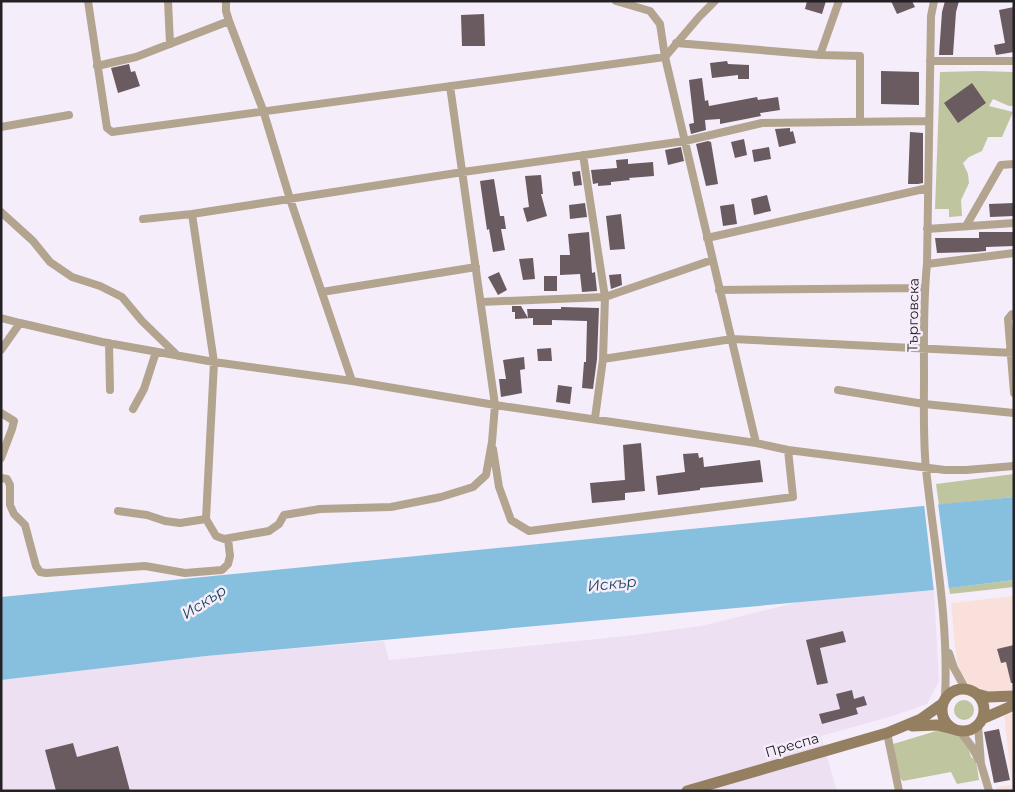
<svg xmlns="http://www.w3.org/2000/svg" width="1015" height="792" font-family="Montserrat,sans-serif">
	<rect width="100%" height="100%" fill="#f6edfa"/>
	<path fill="#ede0f3" d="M 934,590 L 939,681 L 927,704 L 893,716 L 821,736 L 837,791 L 1,791 L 1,680 L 206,656 L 384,641 L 389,660 L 626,636 L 701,626 L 803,601 Z"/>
	<path fill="#fae0da" d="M 1014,596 L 1014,692 L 1003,695 L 978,690 L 967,682 L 959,670 L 956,656 L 951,603 Z
		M 1014,713 L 1014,791 L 997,791 L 997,787 L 1012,785 L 1004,715 Z"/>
	<path fill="#bfc59e" d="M 980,71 L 1014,72 L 1014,106 L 1009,106 L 993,99 L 989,106 L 1013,112 L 1002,137 L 988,137 L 982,151 L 969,157 L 963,163 L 968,174 L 969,183 L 961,200 L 962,216 L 949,217 L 949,209 L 935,209 L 940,72 Z
		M 1014,474 L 1014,497 L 939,505 L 936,484 Z
		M 1014,580 L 1014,587 L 950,594 L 949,588 Z
		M954 710a10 10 0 1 1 20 0a10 10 0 1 1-20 0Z
		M 943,729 L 966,739 L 971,757 L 976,760 L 979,780 L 957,784 L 951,772 L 903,781 L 899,777 L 893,744 Z"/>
	<path fill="#87c0df" d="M 1014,497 L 1014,580 L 934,590 L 206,656 L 1,680 L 1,597 Z"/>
	<path fill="#f6edfa" d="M 938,503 L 949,590 L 934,592 L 924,504 Z"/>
	<path fill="#695b5f" d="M 807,1 L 826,1 L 822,14 L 805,9 Z
		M 891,1 L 912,1 L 915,7 L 897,14 Z
		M 945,1 L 959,1 L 956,12 L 953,55 L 939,55 L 942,12 Z
		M 1014,7 L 1014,52 L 996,55 L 994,45 L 1005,43 L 999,10 Z
		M 484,14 L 485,46 L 462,46 L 461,15 Z
		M 727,61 L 728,64 L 749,65 L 749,79 L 738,79 L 738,75 L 712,78 L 710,63 Z
		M 129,64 L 131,72 L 135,71 L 140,86 L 118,93 L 111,68 Z
		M 881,71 L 919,72 L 919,105 L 881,104 Z
		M 702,78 L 705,101 L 708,100 L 709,106 L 757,97 L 758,100 L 778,97 L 780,110 L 760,113 L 761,116 L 720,124 L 720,119 L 705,120 L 706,130 L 691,134 L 689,124 L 694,123 L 689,80 Z
		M 972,83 L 986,103 L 958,123 L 944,103 Z
		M 790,128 L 790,132 L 793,131 L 796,143 L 779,147 L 775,129 Z
		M 910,132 L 923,133 L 923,183 L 918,184 L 908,184 Z
		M 744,139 L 747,155 L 735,158 L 731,142 Z
		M 708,141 L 711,142 L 718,184 L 706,186 L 696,144 Z
		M 681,147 L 684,161 L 668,165 L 665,150 Z
		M 769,147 L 771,159 L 754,162 L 752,150 Z
		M 628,159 L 628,164 L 653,162 L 654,176 L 629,178 L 630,180 L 611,182 L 611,185 L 598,186 L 598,183 L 593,184 L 591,170 L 617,168 L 616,160 Z
		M 580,171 L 582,185 L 574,186 L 572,172 Z
		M 541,175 L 543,194 L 541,194 L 547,216 L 527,222 L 523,208 L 529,207 L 525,176 Z
		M 494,179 L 500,216 L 504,216 L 506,229 L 501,229 L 505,250 L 493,252 L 489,229 L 487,230 L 480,181 Z
		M 767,195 L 771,211 L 754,215 L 751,199 Z
		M 585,203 L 587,217 L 570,219 L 569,205 Z
		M 1014,203 L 1014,216 L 990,217 L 989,204 Z
		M 734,204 L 737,224 L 723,226 L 720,206 Z
		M 621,214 L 625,249 L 610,250 L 606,216 Z
		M 589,232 L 592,273 L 595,272 L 597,291 L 582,292 L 580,274 L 560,275 L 560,255 L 570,255 L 568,234 Z
		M 979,232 L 1014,232 L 1014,246 L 986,247 L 986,251 L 975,252 L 937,253 L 935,238 L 979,238 Z
		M 533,258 L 535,279 L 523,280 L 519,259 Z
		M 499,272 L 507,290 L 498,295 L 488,277 Z
		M 621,274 L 622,285 L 611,289 L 609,275 Z
		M 544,276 L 557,276 L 557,291 L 544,291 Z
		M 512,306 L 521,306 L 528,318 L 527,309 L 561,309 L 561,307 L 599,308 L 597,359 L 593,389 L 582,388 L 584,362 L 586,362 L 587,321 L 552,320 L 552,325 L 533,325 L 533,318 L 515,319 L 515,312 L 512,312 Z
		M 551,348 L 552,361 L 538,361 L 537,349 Z
		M 524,357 L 525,369 L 520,370 L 522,393 L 501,397 L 499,379 L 506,379 L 503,360 Z
		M 558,385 L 572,387 L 570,404 L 556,402 Z
		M 641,443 L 645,491 L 625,493 L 625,500 L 592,503 L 590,483 L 625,480 L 623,445 Z
		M 698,453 L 699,458 L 703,457 L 704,467 L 760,460 L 763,482 L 700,488 L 700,490 L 658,495 L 656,476 L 685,472 L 683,454 Z
		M 843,631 L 846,642 L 820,648 L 828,683 L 817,685 L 806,640 Z
		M 1014,645 L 1014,683 L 1011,683 L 1006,662 L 1001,663 L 997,649 Z
		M 852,690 L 854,699 L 864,696 L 867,705 L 856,708 L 858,714 L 822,724 L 819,714 L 840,709 L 836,694 Z
		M 999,729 L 1010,780 L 994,783 L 984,732 Z
		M 73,743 L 77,757 L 118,746 L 130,791 L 56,791 L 45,750 Z"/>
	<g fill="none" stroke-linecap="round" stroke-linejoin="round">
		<path stroke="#b3a490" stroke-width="8" d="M 88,1 L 107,128 L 112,132 L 665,57 L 699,17 L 715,1
			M 168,1 L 170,44
			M 226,1 L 226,11 L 229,21 L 263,110 L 290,199 L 352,381
			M 616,1 L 650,11 L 660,24 L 665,57 L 756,443
			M 934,1 L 931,16 L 927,264 C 923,302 924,340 924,378 C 924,408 923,439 926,469 C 934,545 949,620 945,697
			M 676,43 L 820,55 L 860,56 L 860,121
			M 820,55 L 839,1
			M 930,61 L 1014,61
			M 97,66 L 136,57 L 229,21
			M 1,127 L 69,115
			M 583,155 L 605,297 L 603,359 L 595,418
			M 1,212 L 33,241 L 50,262 L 72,277 L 100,286 L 122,297 L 142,321 L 178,356
			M 192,214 L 214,362 L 206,519 L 216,536 L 224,539 L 269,531 L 279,524 L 284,515 L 320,509 L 391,507 L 441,497 L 473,487 L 486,475 L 492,442 L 495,405 L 450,86
			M 143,219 L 192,214 L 463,172 L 685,141 L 762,123 L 929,121
			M 966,226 L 1001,165 L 1014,164
			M 927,229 L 1014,223
			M 707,238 L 928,188
			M 927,264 L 1014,253
			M 719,290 L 924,288
			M 322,292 L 476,267
			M 481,302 L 605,297 L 712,260
			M 1014,315 L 1012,314 L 1008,319 L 1014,393
			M 1,318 L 20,323 L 1,350
			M 20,323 L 102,342 L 214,362 L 352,381 L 495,405 L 756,443 L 788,450 L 945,470 L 966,470 L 1014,466
			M 109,343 L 110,390
			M 603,359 L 732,339 L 1014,353
			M 838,390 L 924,404 L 1014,413
			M 133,409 L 144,389 L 156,352
			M 1,413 L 14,421 L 12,429 L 1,458
			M 493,449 L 499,487 L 511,520 L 529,531 L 793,497 L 788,450
			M 1,478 L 7,479 L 10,485 L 10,505 L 14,514 L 25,525 L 36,566 L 40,572 L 46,573 L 145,566 L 185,573 L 222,570 L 228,564 L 230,556 L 228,539
			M 118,511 L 147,515 L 165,521 L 180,523 L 206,519
			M 949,653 L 954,668 L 965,688
			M 978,725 L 981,764 L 989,791
			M 960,731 L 972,747 L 979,760
			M 887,733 L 899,791"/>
		<path stroke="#957f61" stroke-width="11" d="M942 710a21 21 0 1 1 42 0a21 21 0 1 1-42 0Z
			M 977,694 L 988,697 L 1014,696
			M 982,719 L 1014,705
			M 912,726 L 937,725 L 953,729
			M 687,791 L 887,733 L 921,719 L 942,704"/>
	</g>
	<g text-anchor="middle" stroke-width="5" stroke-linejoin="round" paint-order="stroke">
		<g font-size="14" fill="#242125" stroke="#f6edfa">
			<text transform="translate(913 315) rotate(-89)" y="5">Търговска</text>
			<text transform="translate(792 745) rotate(-16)" y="5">Преспа</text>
		</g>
		<g font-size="15" font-style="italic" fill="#17455b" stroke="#f6edfa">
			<text transform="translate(612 584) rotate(-6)" y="5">Искър</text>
			<text transform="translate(204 602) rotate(-33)" y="5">Искър</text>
		</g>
	</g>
	<rect width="1015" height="792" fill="none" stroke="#242125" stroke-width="5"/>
</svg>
